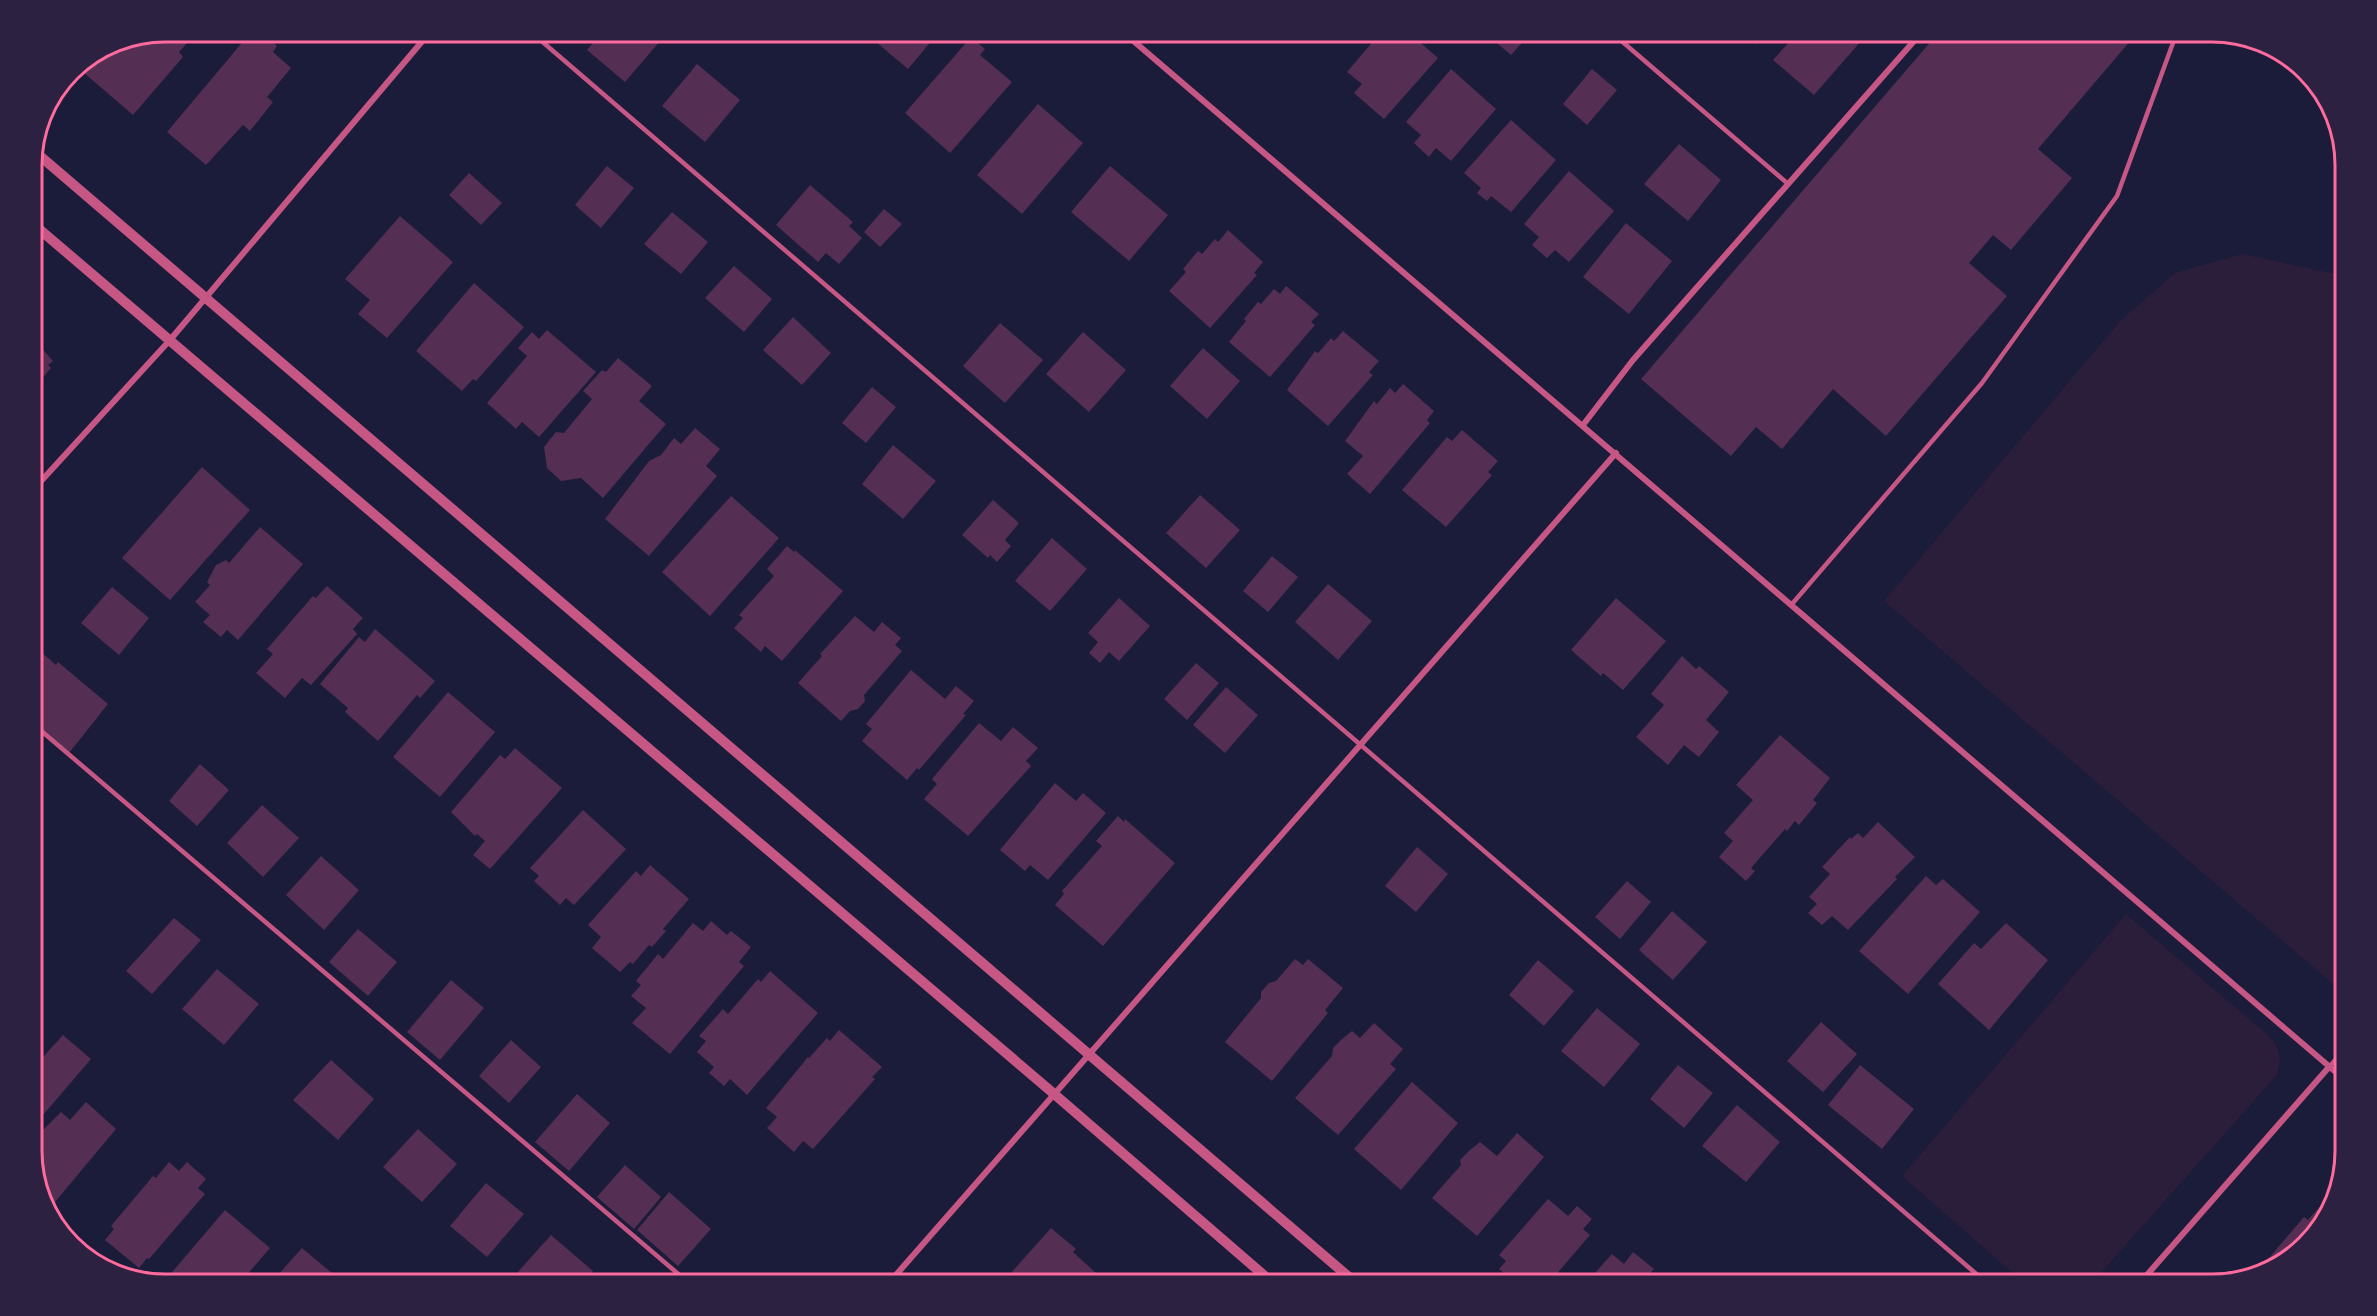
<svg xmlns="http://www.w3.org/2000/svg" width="2377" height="1316" font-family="'Exo 2',sans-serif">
	<rect width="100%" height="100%" fill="#1b1b3a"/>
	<path fill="#2a1e3b" d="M 2242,254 L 2345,276 L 2345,981 L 2332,983 L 1884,601 L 2121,320 L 2175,273 Z
		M 2126,914 L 2269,1036 C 2281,1049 2282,1060 2276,1076 L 2091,1284 L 2025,1284 L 1902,1176 Z"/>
	<path fill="#542f53" d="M 165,32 L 196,33 L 179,52 L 183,57 L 133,115 L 83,72 L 101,50 L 114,42 Z
		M 251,32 L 261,32 L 277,46 L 273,52 L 291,68 L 267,97 L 273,102 L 250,131 L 243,125 L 206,165 L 167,132 Z
		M 602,32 L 650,32 L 661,40 L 625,82 L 587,50 Z
		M 864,32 L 939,32 L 908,69 Z
		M 1381,32 L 1408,32 L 1438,58 L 1384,119 L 1354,93 L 1362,84 L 1347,72 Z
		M 1484,32 L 1532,32 L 1511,55 Z
		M 1740,32 L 1767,32 L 1756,44 Z
		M 1798,32 L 1869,32 L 1814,95 L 1773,60 Z
		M 1939,32 L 2138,32 L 2038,149 L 2072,178 L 2011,250 L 1993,235 L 1969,263 L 2007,296 L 1886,436 L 1833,389 L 1782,449 L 1756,427 L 1731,456 L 1641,379 Z
		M 971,37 L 985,49 L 980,55 L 1012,82 L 950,153 L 905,113 Z
		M 697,64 L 740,100 L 705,142 L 662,106 Z
		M 1451,69 L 1496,109 L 1451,161 L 1436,148 L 1429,157 L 1414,143 L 1421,135 L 1406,122 Z
		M 1592,69 L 1617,90 L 1587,125 L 1563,104 Z
		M 1038,104 L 1083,143 L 1022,214 L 977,175 Z
		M 1511,120 L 1556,160 L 1511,212 L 1491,196 L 1487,201 L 1477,193 L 1481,188 L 1464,173 Z
		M 1679,144 L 1721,180 L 1688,221 L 1644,184 Z
		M 607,166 L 634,188 L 601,228 L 575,205 Z
		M 1110,166 L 1168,215 L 1129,261 L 1071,212 Z
		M 1569,171 L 1614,211 L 1569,262 L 1555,250 L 1547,258 L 1532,245 L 1539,237 L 1524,224 Z
		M 469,173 L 502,203 L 481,225 L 449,195 Z
		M 810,185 L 853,222 L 849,226 L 862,238 L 839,264 L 826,253 L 818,262 L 776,225 Z
		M 884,209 L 902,224 L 880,247 L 864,232 Z
		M 672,212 L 708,242 L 681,274 L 644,244 Z
		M 400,216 L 453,262 L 387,338 L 358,314 L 370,300 L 345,279 Z
		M 1626,223 L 1672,261 L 1629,314 L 1583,277 Z
		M 1228,230 L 1263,262 L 1254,273 L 1257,275 L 1210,328 L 1169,291 L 1186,272 L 1183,269 L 1198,251 L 1202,254 L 1215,239 L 1218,242 Z
		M 734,266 L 772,299 L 744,332 L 705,298 Z
		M 474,283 L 524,327 L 476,381 L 473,379 L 462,391 L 416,351 Z
		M 1286,286 L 1319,314 L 1311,322 L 1315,325 L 1270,377 L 1229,342 L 1246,321 L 1244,319 L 1258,302 L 1261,304 L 1274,289 L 1280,294 Z
		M 793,317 L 831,353 L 802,385 L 763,350 Z
		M 1000,323 L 1043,360 L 1005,403 L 963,366 Z
		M 547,330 L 596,372 L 539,437 L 522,422 L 516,429 L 487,403 L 527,356 L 518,348 L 532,332 L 539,339 Z
		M 1343,331 L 1379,361 L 1369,372 L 1373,375 L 1328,426 L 1287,390 L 1315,351 L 1318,353 L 1331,338 L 1334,341 Z
		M 1083,332 L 1126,370 L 1089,412 L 1046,374 Z
		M 32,337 L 53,361 L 48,365 L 51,368 L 32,390 Z
		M 1203,348 L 1240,381 L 1207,419 L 1170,386 Z
		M 618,358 L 652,386 L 639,401 L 666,424 L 603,498 L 581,478 L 561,481 L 547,468 L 544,447 L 556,432 L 564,433 L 592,399 L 583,391 L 602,370 L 606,372 Z
		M 1403,384 L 1434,411 L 1427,420 L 1430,423 L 1370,494 L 1347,474 L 1363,456 L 1345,441 L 1374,401 L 1377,404 L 1390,388 L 1395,393 Z
		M 872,387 L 896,407 L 866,443 L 842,423 Z
		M 695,428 L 720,449 L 706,466 L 717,476 L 649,556 L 605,519 L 649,461 L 661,455 L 674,438 L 681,444 Z
		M 1462,430 L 1498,461 L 1488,472 L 1492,475 L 1446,527 L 1402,490 L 1447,437 L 1452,441 Z
		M 893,445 L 936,481 L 903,519 L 862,484 Z
		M 202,467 L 250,510 L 170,600 L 122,558 Z
		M 1200,495 L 1240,530 L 1206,568 L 1166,533 Z
		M 731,496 L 779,538 L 710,616 L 662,572 Z
		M 993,500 L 1019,523 L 1005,540 L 1011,546 L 997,562 L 990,555 L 988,558 L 962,535 Z
		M 260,527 L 303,564 L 238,640 L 227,630 L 221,637 L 203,622 L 210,615 L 195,602 L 210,585 L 207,582 L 216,565 L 226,560 L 229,563 Z
		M 1052,538 L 1087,569 L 1050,611 L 1015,581 Z
		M 787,546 L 794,552 L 795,550 L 843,591 L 782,661 L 765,646 L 761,652 L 734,628 L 743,618 L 739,615 L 774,576 L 767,569 Z
		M 1272,556 L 1298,577 L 1268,612 L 1243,591 Z
		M 1328,584 L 1372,621 L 1338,660 L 1295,622 Z
		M 327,586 L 363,618 L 353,629 L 357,634 L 311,685 L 302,678 L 285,698 L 256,673 L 273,654 L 267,649 L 313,596 L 316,598 Z
		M 112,587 L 149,618 L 119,655 L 81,623 Z
		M 1119,598 L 1150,626 L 1119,661 L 1109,652 L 1100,663 L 1089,653 L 1098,642 L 1088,633 Z
		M 1616,598 L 1666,641 L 1623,690 L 1603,673 L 1601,676 L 1571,650 Z
		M 855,616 L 874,632 L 882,622 L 901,638 L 895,645 L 902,651 L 864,695 L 865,701 L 858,709 L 850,711 L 841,721 L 798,683 L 822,656 L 820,654 Z
		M 375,629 L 435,681 L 420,698 L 417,695 L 378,741 L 345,712 L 348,708 L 320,684 L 359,637 L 365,642 Z
		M 32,644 L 56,665 L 58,662 L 108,704 L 69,753 L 32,721 Z
		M 1682,656 L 1696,669 L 1699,666 L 1729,692 L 1706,720 L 1719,732 L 1699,757 L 1684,745 L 1668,765 L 1636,737 L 1664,705 L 1651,694 Z
		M 1196,663 L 1219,683 L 1187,720 L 1164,699 Z
		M 911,670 L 945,699 L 956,686 L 974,701 L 963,714 L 966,715 L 919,770 L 917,768 L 907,780 L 862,741 L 872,729 L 866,724 Z
		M 1226,687 L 1258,715 L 1225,753 L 1193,725 Z
		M 448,692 L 495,732 L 440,797 L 393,757 Z
		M 979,723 L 1001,741 L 1013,727 L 1038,748 L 1026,761 L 1031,766 L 968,836 L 924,799 L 937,784 L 932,779 Z
		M 1780,735 L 1830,778 L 1813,800 L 1817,803 L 1799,825 L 1795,821 L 1787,831 L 1785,829 L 1751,868 L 1755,871 L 1746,881 L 1719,857 L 1733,841 L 1724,833 L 1753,800 L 1736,785 Z
		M 515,748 L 562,788 L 490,869 L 473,855 L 485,841 L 477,834 L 475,836 L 451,812 L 500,755 L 505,759 Z
		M 200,764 L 229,790 L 197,826 L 169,801 Z
		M 1055,783 L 1076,801 L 1083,793 L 1106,813 L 1048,880 L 1030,865 L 1025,871 L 1000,850 Z
		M 262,805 L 299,838 L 263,877 L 227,843 Z
		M 583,810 L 626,849 L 574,905 L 566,898 L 560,905 L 534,881 L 539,876 L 530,868 Z
		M 1118,816 L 1124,822 L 1125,819 L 1175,863 L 1103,946 L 1055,905 L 1064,894 L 1062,891 L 1102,846 L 1096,841 Z
		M 1878,822 L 1915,857 L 1895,877 L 1897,879 L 1848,930 L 1832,916 L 1822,925 L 1808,913 L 1817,904 L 1809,897 L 1830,874 L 1822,867 L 1850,837 L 1851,839 L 1858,833 L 1863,838 Z
		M 1417,847 L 1448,874 L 1416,912 L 1385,886 Z
		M 321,856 L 359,890 L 324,930 L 286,895 Z
		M 650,865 L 689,899 L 663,929 L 666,931 L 652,947 L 649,945 L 633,964 L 630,962 L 620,972 L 592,948 L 601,937 L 588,925 L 636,871 L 641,876 Z
		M 1926,876 L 1936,885 L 1943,879 L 1980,912 L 1908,994 L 1859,951 Z
		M 1627,881 L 1651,902 L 1620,939 L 1595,917 Z
		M 1672,911 L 1707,942 L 1673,980 L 1639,950 Z
		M 174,918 L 201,940 L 152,994 L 126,971 Z
		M 711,921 L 727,935 L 731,931 L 751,947 L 739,962 L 744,966 L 670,1054 L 632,1023 L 646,1008 L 631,996 L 641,985 L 636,981 L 658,954 L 663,959 L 693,923 L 703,931 Z
		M 2006,923 L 2048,960 L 1989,1030 L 1938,984 L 1974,943 L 1981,949 Z
		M 358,929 L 397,962 L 368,996 L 329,962 Z
		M 1295,959 L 1303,965 L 1308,959 L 1343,988 L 1325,1010 L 1328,1013 L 1272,1081 L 1225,1042 L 1261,998 L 1261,992 L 1269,983 L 1276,981 Z
		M 1538,960 L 1574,991 L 1544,1026 L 1509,995 Z
		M 217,969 L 259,1004 L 224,1045 L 182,1009 Z
		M 770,971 L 818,1013 L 747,1095 L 730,1079 L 724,1086 L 709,1073 L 714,1067 L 697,1052 L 706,1041 L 699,1036 L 723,1009 L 728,1014 L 758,979 L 761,982 Z
		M 451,980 L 484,1008 L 440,1060 L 407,1032 Z
		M 1597,1008 L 1640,1044 L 1604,1087 L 1561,1051 Z
		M 1821,1022 L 1857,1054 L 1823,1092 L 1787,1061 Z
		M 1374,1023 L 1403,1049 L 1390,1064 L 1396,1069 L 1338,1135 L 1295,1098 L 1332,1056 L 1333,1048 L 1341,1040 L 1352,1031 L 1360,1038 Z
		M 839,1030 L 882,1067 L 872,1077 L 875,1079 L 813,1149 L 803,1141 L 794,1152 L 767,1128 L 777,1117 L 766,1108 L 808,1057 L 809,1058 L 827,1038 L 830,1041 Z
		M 63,1035 L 91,1059 L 32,1128 L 32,1047 L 43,1057 Z
		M 511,1040 L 541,1067 L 509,1103 L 479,1076 Z
		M 331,1060 L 374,1099 L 338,1140 L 293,1100 Z
		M 1678,1065 L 1713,1093 L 1684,1128 L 1650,1099 Z
		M 1860,1065 L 1914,1109 L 1882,1149 L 1828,1105 Z
		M 1412,1082 L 1458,1123 L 1401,1190 L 1354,1149 Z
		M 577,1094 L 610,1123 L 569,1171 L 535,1142 Z
		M 86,1102 L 116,1129 L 50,1208 L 32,1159 L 32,1141 L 61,1112 L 70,1120 Z
		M 1737,1105 L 1780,1142 L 1746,1182 L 1702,1146 Z
		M 418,1129 L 457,1164 L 422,1202 L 383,1167 Z
		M 1517,1133 L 1544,1157 L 1477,1236 L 1432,1198 L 1461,1165 L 1460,1160 L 1470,1150 L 1480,1142 L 1497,1156 Z
		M 169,1162 L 179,1171 L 187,1162 L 206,1179 L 198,1188 L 205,1194 L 149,1259 L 147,1258 L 139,1268 L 105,1240 L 114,1229 L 111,1226 L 153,1176 L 156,1178 Z
		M 625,1165 L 661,1197 L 634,1229 L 597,1197 Z
		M 486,1183 L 524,1214 L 487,1257 L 450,1226 Z
		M 669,1192 L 711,1229 L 678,1266 L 637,1230 Z
		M 2330,1195 L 2333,1197 L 2328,1217 L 2279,1266 L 2256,1273 L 2304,1217 L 2308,1220 Z
		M 1548,1199 L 1568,1216 L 1577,1206 L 1592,1219 L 1583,1229 L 1590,1235 L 1548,1284 L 1534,1284 L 1525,1277 L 1516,1284 L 1499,1269 L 1506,1261 L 1499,1255 Z
		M 225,1210 L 270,1248 L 239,1284 L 162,1284 Z
		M 1051,1228 L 1076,1249 L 1073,1252 L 1097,1274 L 1087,1284 L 1001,1284 Z
		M 551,1235 L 593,1271 L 582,1284 L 530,1284 L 517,1273 Z
		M 302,1248 L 345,1284 L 270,1284 Z
		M 1633,1252 L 1654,1269 L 1643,1281 L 1647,1284 L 1585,1284 L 1612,1254 L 1624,1264 Z
		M 1922,1274 L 1934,1284 L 1912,1284 Z"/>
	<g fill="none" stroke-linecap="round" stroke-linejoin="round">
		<path stroke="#c65784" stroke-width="4.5" d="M 531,32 L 1988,1284
			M 1611,32 L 1787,183
			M 1792,604 L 1982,383 L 2117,196 L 2177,32
			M 32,723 L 690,1284
			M 2329,1067 L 2345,1049"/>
		<path stroke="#c65784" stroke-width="6" d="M 1123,32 L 2345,1080
			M 1583,425 L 1633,360 L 1922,32
			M 32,491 L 170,340 L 430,32
			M 888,1284 L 1616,453
			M 2139,1284 L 2329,1067"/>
		<path stroke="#c65784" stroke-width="10" d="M 33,150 C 477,525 913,909 1357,1284
			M 32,223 L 1053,1093 L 1274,1284"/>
	</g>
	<path d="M0 0H2377V1316H0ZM165 42H2212A123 123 0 0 1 2335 165V1151A123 123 0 0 1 2212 1274H165A123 123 0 0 1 42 1151V165A123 123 0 0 1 165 42Z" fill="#2d2142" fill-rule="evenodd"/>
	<path fill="none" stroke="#ff6b9d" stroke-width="3" d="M165 42H2212A123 123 0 0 1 2335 165V1151A123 123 0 0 1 2212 1274H165A123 123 0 0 1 42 1151V165A123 123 0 0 1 165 42Z"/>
</svg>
